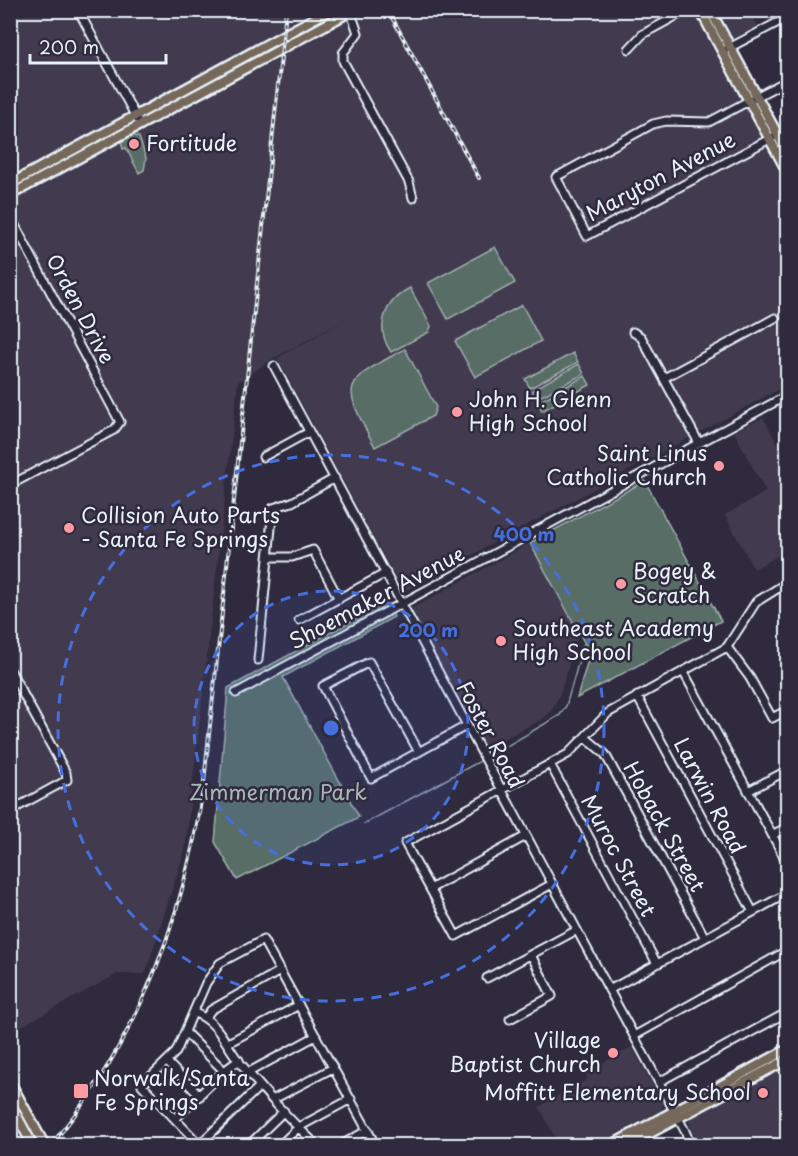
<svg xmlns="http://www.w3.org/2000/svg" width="798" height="1156" font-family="'Playpen Sans',sans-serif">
	<rect width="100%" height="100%" fill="#2f2a3d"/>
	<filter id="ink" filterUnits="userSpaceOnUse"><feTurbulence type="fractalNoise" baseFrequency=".0167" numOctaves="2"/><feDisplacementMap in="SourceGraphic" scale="12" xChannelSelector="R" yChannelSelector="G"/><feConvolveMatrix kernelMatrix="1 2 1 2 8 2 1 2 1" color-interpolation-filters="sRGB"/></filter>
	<g filter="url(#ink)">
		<path fill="#423a4f" d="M 11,11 L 693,11 L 787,186 L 787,385 L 403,592 L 277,358 L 353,316 L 274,358 L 238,382 L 185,850 L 145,974 L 117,974 L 11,1032 Z
			M 717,11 L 749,11 L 758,26 L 733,39 Z
			M 763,417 L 787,461 L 787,551 L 754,569 L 725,515 L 766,492 L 734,432 Z
			M 530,543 L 579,633 L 560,694 L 551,711 L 544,718 L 485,749 L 411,609 Z
			M 632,1047 L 663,1103 L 662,1110 L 597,1145 L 559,1145 L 539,1107 L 588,1079 L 585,1073 Z
			M 787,1067 L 787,1145 L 697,1145 L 688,1120 Z"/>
		<path fill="#596d66" stroke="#a0afaf" stroke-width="1.5" d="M 132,135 L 139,137 L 146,158 L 144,170 L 139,173 L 126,148 L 123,149 L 121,141 Z
			M 495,247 L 515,283 L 448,319 L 428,283 Z
			M 410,288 L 431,326 L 429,332 L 391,352 C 374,327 385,301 410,288 Z
			M 522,305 L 541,341 L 475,377 L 455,341 Z
			M 405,349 L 436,407 L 433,416 L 375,447 C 341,382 340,384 405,349 Z
			M 573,353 L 578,362 L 530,388 L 525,379 Z
			M 579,364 L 584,374 L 536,399 L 532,390 Z
			M 585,376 L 590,385 L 542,411 L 538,402 Z
			M 645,481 L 721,621 L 577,698 L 590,653 L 530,543 Z
			M 387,602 L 394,617 L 283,677 L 359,817 L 237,880 L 215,842 L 228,688 Z"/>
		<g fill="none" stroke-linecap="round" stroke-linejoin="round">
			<path stroke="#8d9eae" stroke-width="1.5" d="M 486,758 L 560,715 L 566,706 L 584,643
				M 364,824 L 482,760"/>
			<defs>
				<path id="minor" d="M 78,10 L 137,119
					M 350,10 L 358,33 L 343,53 L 343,61 L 409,182 L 413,198
					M 629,49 L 643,34 L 687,10
					M 727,49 L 788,17
					M 777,135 L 587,236 L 556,177 L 653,124 L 666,121 L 709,122 L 788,80
					M 10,216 L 120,422 L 114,430 L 10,485
					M 633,332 L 641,337 L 699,443
					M 274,366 L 685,1131 L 691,1146
					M 664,378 L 775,318
					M 263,457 L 309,432
					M 270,557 L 292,557 L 313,550 L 339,599
					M 299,620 L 386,573
					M 727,647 L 750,678 L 772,718 L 788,710
					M 258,660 L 273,508 L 292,502 L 335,478
					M 10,670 L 66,773 L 67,780 L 10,811
					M 683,671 L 788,864
					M 236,693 L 788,395
					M 637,696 L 753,912
					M 586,738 L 605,754 L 705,938
					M 419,752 L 369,662 L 323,686 L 371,778 L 466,726
					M 550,764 L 657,964
					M 748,791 L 788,770
					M 772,835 L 788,827
					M 552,884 L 456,936 L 405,843 L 568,754 L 608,713 L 727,647 L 756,602 L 788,582
					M 430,889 L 526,836
					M 487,978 L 577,930
					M 609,990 L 788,893
					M 195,1013 C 220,1023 225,1045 241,1064 C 265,1092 290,1121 318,1146
					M 206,1017 L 211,1010 L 280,971
					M 510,1019 L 552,996 L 531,955
					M 185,1032 L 224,1071
					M 634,1036 L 788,950
					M 228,1043 L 299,1005
					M 167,1062 L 200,1096
					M 249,1072 L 316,1036
					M 659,1082 L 788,1012
					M 274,1099 L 333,1068
					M 175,1119 L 224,1071 L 239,1060
					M 200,1144 L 260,1086
					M 201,1146 L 142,1085 L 176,1052 L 206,983 L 220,963 L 263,940 L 376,1146
					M 248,1146 L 284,1111
					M 279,1146 L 299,1127 L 351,1099
					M 339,1146 L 368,1130"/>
				<path id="major" d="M 700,10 L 788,173
					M 710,10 L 788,154
					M 10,184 L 330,10
					M 10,195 L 353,10
					M 10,1082 L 45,1146
					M 10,1103 L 33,1146
					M 610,1146 L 788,1049
					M 626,1146 L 788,1059"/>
			</defs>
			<use href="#minor" stroke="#e8f1f8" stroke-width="11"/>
			<use href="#major" stroke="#e8f1f8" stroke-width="13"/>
			<use href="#minor" stroke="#2f2a3d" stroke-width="7"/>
			<use href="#major" stroke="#76695c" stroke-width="8"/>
			<defs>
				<path id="rail" d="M 388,10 L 479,178
					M 50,1146 C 139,1041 185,916 204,782 L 286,10"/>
			</defs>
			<use href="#rail" stroke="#e8f1f8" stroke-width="4"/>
			<use href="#rail" stroke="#2f2a3d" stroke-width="1.5" stroke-dasharray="4.5" stroke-linecap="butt"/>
		</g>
	</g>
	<circle cx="331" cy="728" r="137" fill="#466fde" fill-opacity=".12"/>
	<g fill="none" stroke="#466fde" stroke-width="3" stroke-dasharray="10 8">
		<circle cx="331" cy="728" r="137"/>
		<circle cx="331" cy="728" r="273"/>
	</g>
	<g fill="#ff9aa2" stroke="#2f2a3d" stroke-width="2">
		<circle cx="134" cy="144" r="6"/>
		<circle cx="457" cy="412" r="6"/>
		<circle cx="719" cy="466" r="6"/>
		<circle cx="69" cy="528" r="6"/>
		<circle cx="621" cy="584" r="6"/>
		<circle cx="501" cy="641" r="6"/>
		<circle cx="613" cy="1053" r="6"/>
		<rect x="73" y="1083" width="16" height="16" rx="3"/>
		<circle cx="763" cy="1093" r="6"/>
	</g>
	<g text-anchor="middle" stroke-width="5" stroke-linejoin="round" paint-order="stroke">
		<g font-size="21" fill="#e8f1f8" stroke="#2f2a3d" text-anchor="start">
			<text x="146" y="151">Fortitude</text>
			<text x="469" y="407">John H. Glenn<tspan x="469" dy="24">High School</tspan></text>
			<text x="707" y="461" text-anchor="end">Saint Linus<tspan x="707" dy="24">Catholic Church</tspan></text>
			<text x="81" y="523">Collision Auto Parts<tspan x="81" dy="24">- Santa Fe Springs</tspan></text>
			<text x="633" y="579">Bogey &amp;<tspan x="633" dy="24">Scratch</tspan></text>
			<text x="513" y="636">Southeast Academy<tspan x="513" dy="24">High School</tspan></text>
			<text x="601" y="1048" text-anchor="end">Village<tspan x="601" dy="24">Baptist Church</tspan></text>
			<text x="94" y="1086">Norwalk/Santa<tspan x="94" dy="24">Fe Springs</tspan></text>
			<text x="751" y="1100" text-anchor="end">Moffitt Elementary School</text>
		</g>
		<g font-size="21" fill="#e8f1f8" stroke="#2f2a3d">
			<text transform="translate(661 177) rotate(-28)" y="7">Maryton Avenue</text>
			<text transform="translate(80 309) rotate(62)" y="7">Orden Drive</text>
			<text transform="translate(377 598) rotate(-28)" y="7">Shoemaker Avenue</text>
			<text transform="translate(490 735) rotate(62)" y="7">Foster Road</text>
			<text transform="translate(709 796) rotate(62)" y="7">Larwin Road</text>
			<text transform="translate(664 827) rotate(61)" y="7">Hoback Street</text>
			<text transform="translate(618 856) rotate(62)" y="7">Muroc Street</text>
		</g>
		<g font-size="21" fill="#a8b6b6" stroke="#2f2a3d">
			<text x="278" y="800">Zimmerman Park</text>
		</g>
	</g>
	<circle cx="331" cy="728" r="9" fill="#466fde" stroke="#2f2a3d" stroke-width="3"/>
	<g font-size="18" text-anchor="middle" font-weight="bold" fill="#466fde" stroke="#2f2a3d" stroke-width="5" stroke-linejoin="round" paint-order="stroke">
		<text x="524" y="541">400 m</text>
		<text x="428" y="637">200 m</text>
	</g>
	<rect width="798" height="1156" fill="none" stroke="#2f2a3d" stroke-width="36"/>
	<rect x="18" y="18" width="762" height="1120" fill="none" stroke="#e8f1f8" stroke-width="2" filter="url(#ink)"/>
	<path d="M30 54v9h136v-9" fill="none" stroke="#e8f1f8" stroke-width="3"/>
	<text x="39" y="54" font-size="18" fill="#e8f1f8" stroke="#2f2a3d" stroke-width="4.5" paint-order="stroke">200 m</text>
</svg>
